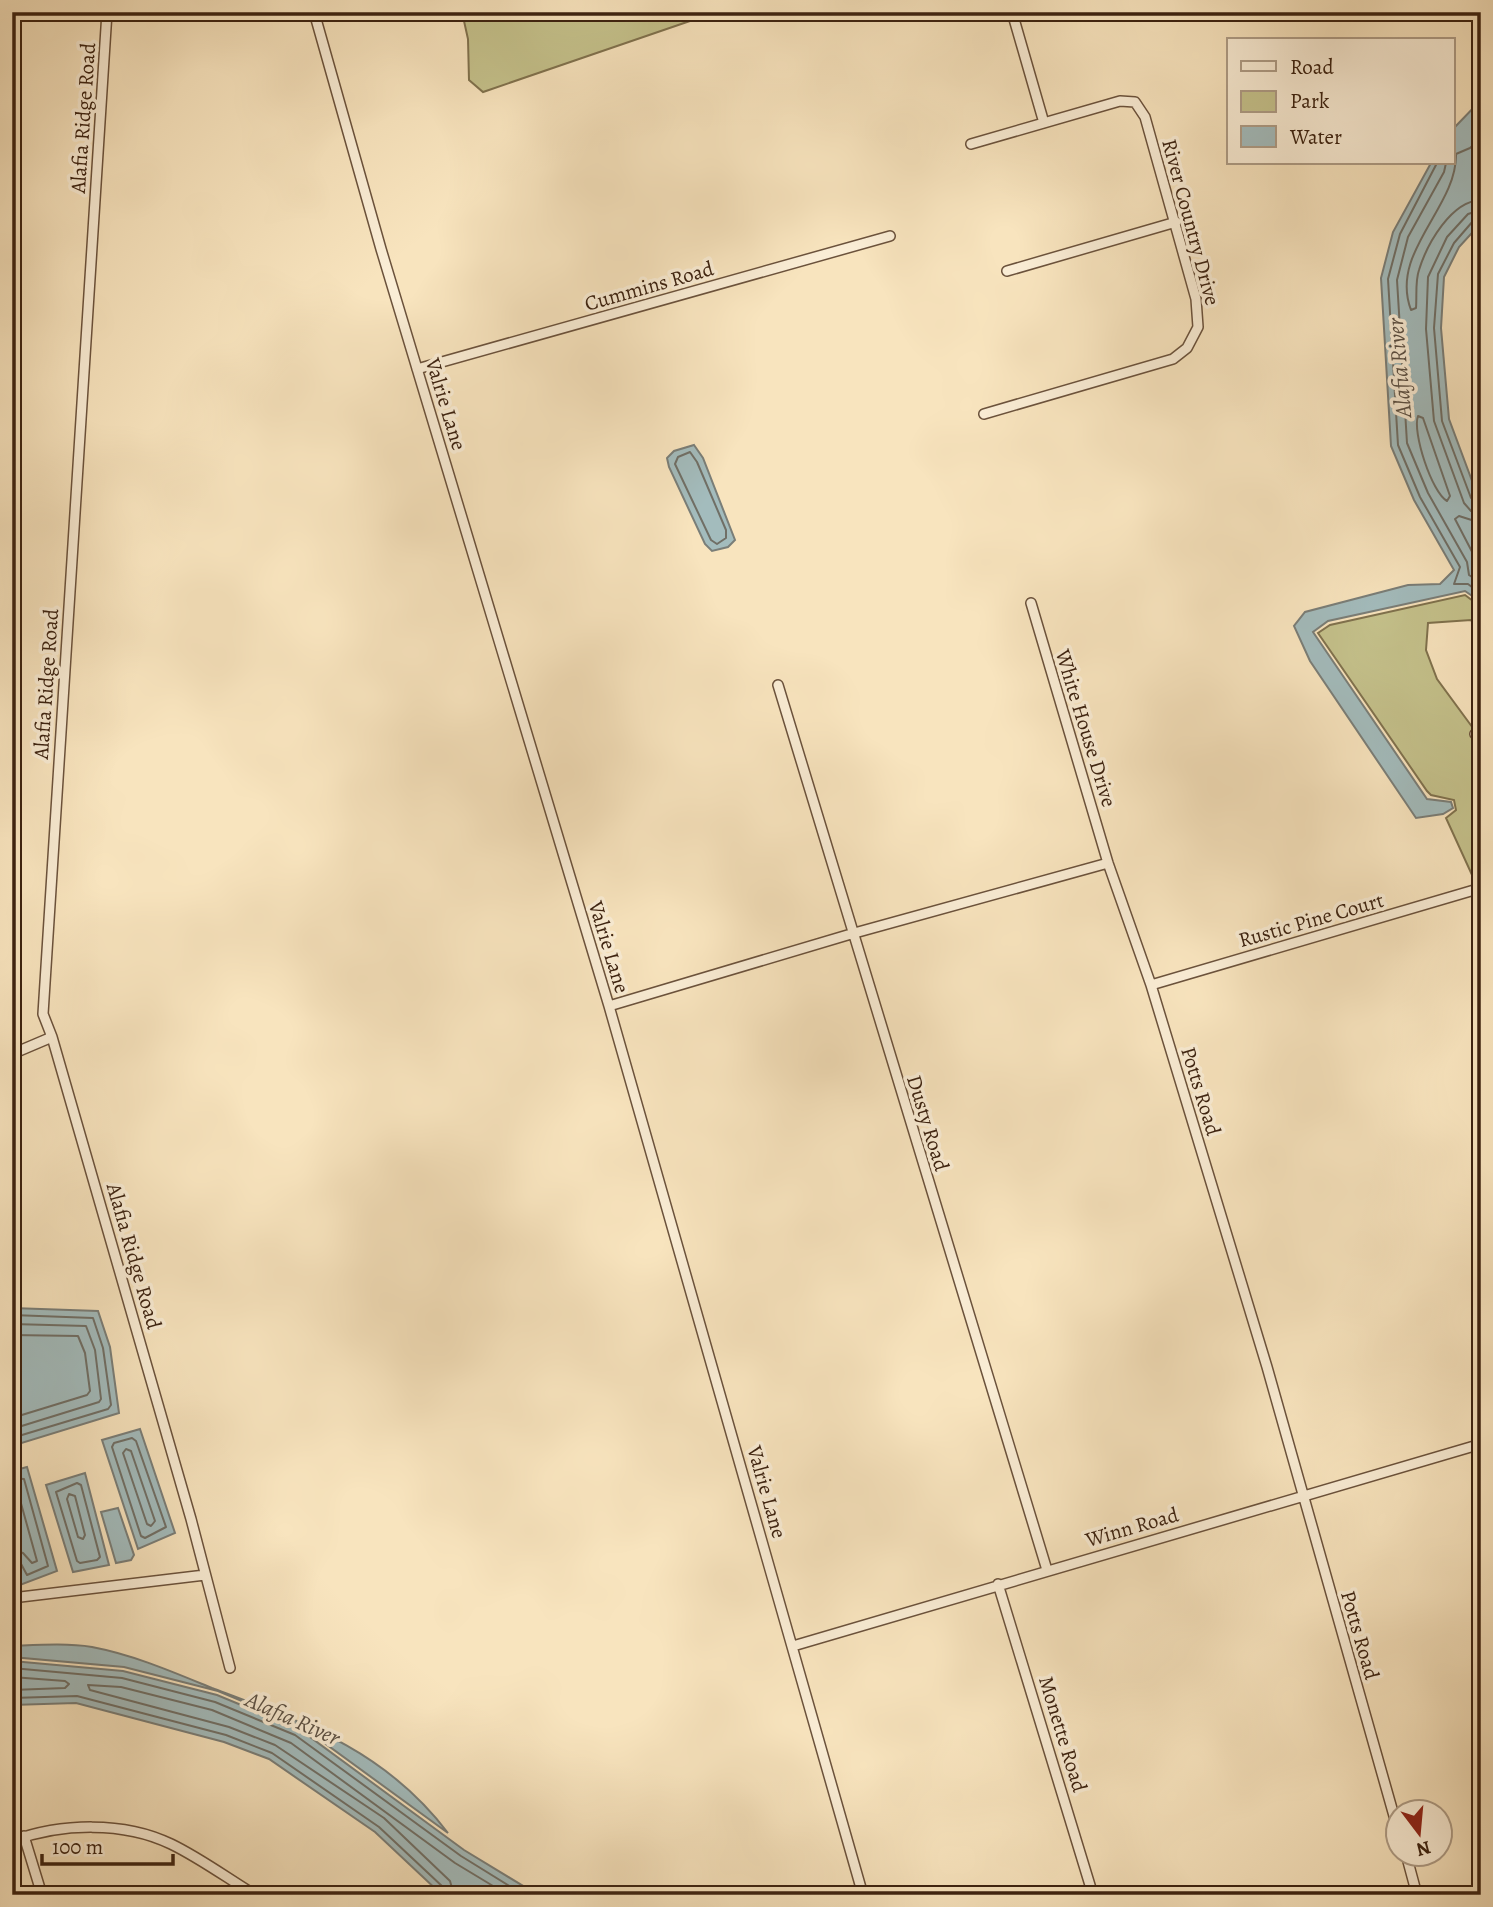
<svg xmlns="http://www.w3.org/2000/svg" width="1493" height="1907" font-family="Alegreya,serif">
	<rect width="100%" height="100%" fill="#f8e4be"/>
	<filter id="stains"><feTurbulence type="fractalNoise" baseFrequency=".00286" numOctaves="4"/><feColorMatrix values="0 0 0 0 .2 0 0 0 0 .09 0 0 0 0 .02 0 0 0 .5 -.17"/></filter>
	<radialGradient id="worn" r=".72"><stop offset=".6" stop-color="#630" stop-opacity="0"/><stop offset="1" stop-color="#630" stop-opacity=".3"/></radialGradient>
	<path fill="#c5c28c" stroke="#80724e" stroke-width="2" d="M 462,12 L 690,12 L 690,21 L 483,92 L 469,80 L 468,39 Z
		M 1465,595 L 1481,607 L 1481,636 L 1471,620 L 1428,623 L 1426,650 L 1437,679 L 1481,739 L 1479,883 L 1472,875 L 1446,818 L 1456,810 L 1454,800 L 1431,795 L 1427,791 L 1318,633 L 1330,625 Z"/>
	<path fill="#a3bcbd" stroke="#7a7e78" stroke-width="2" d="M 1481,100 L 1481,223 L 1459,247 L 1444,277 L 1441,328 L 1449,419 L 1481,505 L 1481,602 L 1465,591 L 1328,621 L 1313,632 L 1427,799 L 1451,802 L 1453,808 L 1443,814 L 1416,818 L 1310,661 L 1294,626 L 1305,612 L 1408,585 L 1440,584 L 1454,570 L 1414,500 L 1391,446 L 1381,278 L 1393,232 L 1431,163 L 1453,163 L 1453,129 Z
		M 694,445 L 703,458 L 735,540 L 728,547 L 712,551 L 705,544 L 669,467 L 667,458 L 674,451 Z
		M 12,1308 L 98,1311 L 110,1347 L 119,1413 L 12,1446 Z
		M 140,1429 L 175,1533 L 138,1549 L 102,1440 Z
		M 27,1467 L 57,1571 L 20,1585 L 12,1554 L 12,1471 Z
		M 85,1473 L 109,1565 L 73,1572 L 46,1485 Z
		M 118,1508 L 134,1555 L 131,1560 L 116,1563 L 101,1512 Z
		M 12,1646 C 38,1645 67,1643 92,1647 C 134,1655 173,1672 212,1688 C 305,1723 385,1750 448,1833 L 301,1726 L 218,1691 L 124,1667 L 12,1657 Z
		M 12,1661 L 123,1671 L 217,1695 L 299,1729 L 464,1850 L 538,1895 L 440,1893 L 375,1832 L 269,1759 L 224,1742 L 76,1703 L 12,1705 Z"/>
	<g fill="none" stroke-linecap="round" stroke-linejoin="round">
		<path stroke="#706f66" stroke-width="2" d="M 1481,138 L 1470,148 L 1456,154 C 1457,208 1389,252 1411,310 L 1416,308 C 1417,296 1415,281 1419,270 C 1427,244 1451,201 1481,200
			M 1437,163 L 1400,234 L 1388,279 L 1398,445 L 1420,497 L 1460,567 L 1454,584 L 1468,584 L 1481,594
			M 1446,163 L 1444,172 L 1408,237 L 1397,280 L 1407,443 L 1428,493 L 1467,562 L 1469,575 L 1481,583
			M 1481,210 L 1468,214 L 1447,237 L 1428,277 L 1426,329 L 1434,421 L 1464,503 L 1471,511 L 1481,512
			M 1481,219 L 1473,221 L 1454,243 L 1438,274 L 1434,328 L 1442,421 L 1471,498 L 1481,504
			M 1418,416 L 1423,418 L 1450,496 L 1447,501 C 1432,493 1412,432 1418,416 Z
			M 690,452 L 697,462 L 726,530 L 726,538 L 717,544 L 711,540 L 675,464 L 678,457 Z
			M 1481,523 L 1459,516 L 1455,519 L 1481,569
			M 12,1315 L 93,1318 L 103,1348 L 111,1405 L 108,1409 L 12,1438
			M 12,1324 L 86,1326 L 95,1350 L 101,1399 L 99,1402 L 12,1429
			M 12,1335 L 78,1336 L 85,1353 L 90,1391 L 87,1395 L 12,1418
			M 132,1438 L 136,1441 L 166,1527 L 145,1538 L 141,1536 L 112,1447 L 114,1443 Z
			M 126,1449 L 131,1451 L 155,1521 L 151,1526 L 147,1524 L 123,1453 Z
			M 12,1478 L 24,1479 L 48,1566 L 27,1575 L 20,1562 L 12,1559
			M 77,1483 L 81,1485 L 100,1557 L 97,1560 L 80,1563 L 77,1561 L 56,1492 Z
			M 12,1486 L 17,1489 L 37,1561 L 32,1563 L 23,1553 L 12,1550
			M 69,1494 L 75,1496 L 85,1535 L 83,1539 L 78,1537 L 67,1499 Z
			M 12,1668 L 122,1678 L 215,1702 L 295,1735 L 461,1856 L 524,1895
			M 12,1677 L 65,1681 L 69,1684 L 65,1688 L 12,1690
			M 12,1698 L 77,1696 L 226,1735 L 272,1753 L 379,1827 L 443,1887 L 446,1895
			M 454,1895 L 450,1881 L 384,1818 L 275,1745 L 229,1727 L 90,1690 L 88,1685 L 121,1687 L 212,1710 L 291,1743 L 455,1863 L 508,1895"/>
		<defs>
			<path id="street" d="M 107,12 L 43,1014 L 52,1037 L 191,1519 L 230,1668
				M 314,12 L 381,249 L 609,1006 L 863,1895
				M 1012,12 L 1044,123
				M 971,144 L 1120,101 L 1135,102 L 1145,117 L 1196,299 L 1198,327 L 1187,348 L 1173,359 L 984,414
				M 1007,271 L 1176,222
				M 417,369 L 890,236
				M 1031,603 L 1108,863 L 1151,985 L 1267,1367 L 1398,1830
				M 778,685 L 1047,1570
				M 1475,734 L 1481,739
				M 1151,985 L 1481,888
				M 609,1006 L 851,934 L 1108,863
				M 12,1054 L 52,1037
				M 998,1584 L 1093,1895
				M 12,1598 L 205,1575
				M 793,1646 L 1481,1444
				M 24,1836 L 42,1895
				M 12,1841 C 61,1823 124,1821 171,1844 C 200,1858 227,1878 255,1895
				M 1406,1854 L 1417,1895"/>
		</defs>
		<use href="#street" stroke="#6b523c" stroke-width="12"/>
		<use href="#street" stroke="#faedd5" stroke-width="9"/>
	</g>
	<g text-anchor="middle" stroke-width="7" stroke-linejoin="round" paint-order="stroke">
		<g font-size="21" fill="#3c2210" stroke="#faedd5">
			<text transform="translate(83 118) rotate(-86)" y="7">Alafia Ridge Road</text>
			<text transform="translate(1191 222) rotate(75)" y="7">River Country Drive</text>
			<text transform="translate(649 286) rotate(-16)" y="7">Cummins Road</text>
			<text transform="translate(446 404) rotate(73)" y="7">Valrie Lane</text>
			<text transform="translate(46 684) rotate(-86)" y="7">Alafia Ridge Road</text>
			<text transform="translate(1086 728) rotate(73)" y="7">White House Drive</text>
			<text transform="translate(1311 920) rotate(-16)" y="7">Rustic Pine Court</text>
			<text transform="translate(609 947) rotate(73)" y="7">Valrie Lane</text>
			<text transform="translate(1201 1091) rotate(73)" y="7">Potts Road</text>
			<text transform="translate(928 1123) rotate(73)" y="7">Dusty Road</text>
			<text transform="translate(134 1256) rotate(74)" y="7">Alafia Ridge Road</text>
			<text transform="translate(767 1492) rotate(74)" y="7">Valrie Lane</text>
			<text transform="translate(1132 1527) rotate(-16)" y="7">Winn Road</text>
			<text transform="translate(1360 1635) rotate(74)" y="7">Potts Road</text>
			<text transform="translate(1063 1734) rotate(73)" y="7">Monette Road</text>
		</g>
		<g font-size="23" font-style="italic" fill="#5b5044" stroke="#faedd5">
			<text transform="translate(1399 368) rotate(-95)" y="8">Alafia River</text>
			<text transform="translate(293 1718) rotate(24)" y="8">Alafia River</text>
		</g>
	</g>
	<rect width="1493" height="1907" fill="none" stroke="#f8e4be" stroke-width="42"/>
	<rect x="14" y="14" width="1465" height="1879" fill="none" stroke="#3c2210" stroke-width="3.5"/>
	<rect x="21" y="21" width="1451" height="1865" fill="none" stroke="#3c2210" stroke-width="2"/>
	<rect x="1227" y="38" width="228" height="126" fill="#faedd5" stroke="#ae9c86" stroke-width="2"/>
	<rect x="1241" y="61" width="35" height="10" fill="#faedd5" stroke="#ae9c86" stroke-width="2"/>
	<text x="1290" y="74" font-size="21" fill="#3c2210">Road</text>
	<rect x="1241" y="91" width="35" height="21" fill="#c5c28c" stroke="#ae9c86" stroke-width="2"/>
	<text x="1290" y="108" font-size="21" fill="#3c2210">Park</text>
	<rect x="1241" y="126" width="35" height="21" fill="#a3bcbd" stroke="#ae9c86" stroke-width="2"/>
	<text x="1290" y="144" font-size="21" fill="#3c2210">Water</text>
	<g transform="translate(1419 1833) rotate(164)"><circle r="33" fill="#faedd5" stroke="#ae9c86" stroke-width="2"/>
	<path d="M0-5L12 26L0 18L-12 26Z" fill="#8f2418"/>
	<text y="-10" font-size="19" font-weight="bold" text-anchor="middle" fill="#3c2210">N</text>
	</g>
	<path d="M42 1854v10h131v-10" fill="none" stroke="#3c2210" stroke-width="3.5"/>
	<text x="52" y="1854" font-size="21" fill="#3c2210" stroke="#faedd5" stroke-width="5" paint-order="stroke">100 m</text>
	<rect width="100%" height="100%" filter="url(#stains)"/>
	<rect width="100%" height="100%" fill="url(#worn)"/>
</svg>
